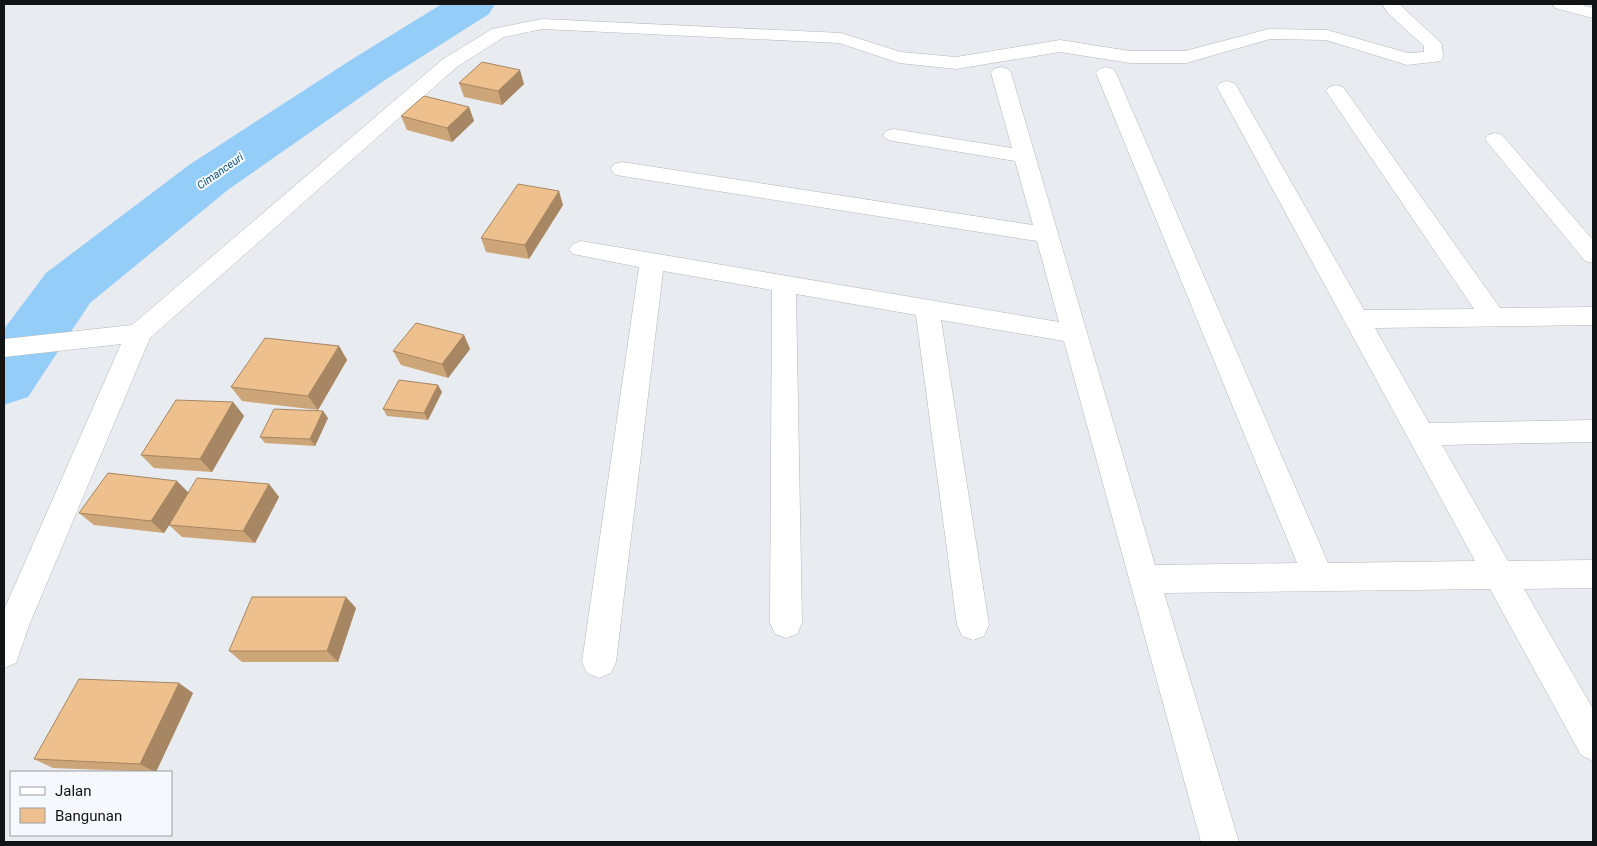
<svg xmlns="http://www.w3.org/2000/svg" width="1597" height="846" font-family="Roboto,sans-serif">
	<rect width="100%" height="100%" fill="#e8ebf0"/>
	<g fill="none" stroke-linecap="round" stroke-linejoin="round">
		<path fill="#94cdf8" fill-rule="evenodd" d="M 442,4 L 495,4 L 489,14 L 388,78 L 229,189 L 90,303 L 28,397 L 4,405 L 4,329 L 46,273 L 189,165 L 354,58 Z"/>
		<defs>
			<path id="minor" d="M 1382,4 L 1399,4 L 1439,41 L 1442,45 L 1443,57 L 1441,61 L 1407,65 L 1326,40 L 1270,39 L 1186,63 L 1130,63 L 1060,52 L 956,69 L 899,63 L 839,43 L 542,29 L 504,37 L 457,67 L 150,338 L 30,623 L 16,663 L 4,668 L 4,610 L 121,344 L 4,357 L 4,339 L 132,325 L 443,59 L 492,29 L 542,19 L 841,33 L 901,52 L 956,57 L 1060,40 L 1130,51 L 1185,51 L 1269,29 L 1327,30 L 1408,53 L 1424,52 L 1424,46 L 1388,13 Z
				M 1552,4 L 1579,4 L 1593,8 L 1593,18 L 1555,8 Z
				M 1001,67 L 1008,69 L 1011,73 L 1155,565 L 1297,563 L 1096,73 L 1099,69 L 1106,67 L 1113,69 L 1116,73 L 1328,563 L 1475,561 L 1217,87 L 1220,83 L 1227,81 L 1234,83 L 1237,87 L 1364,310 L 1474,309 L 1326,91 L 1329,87 L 1336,85 L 1343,87 L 1500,308 L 1593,307 L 1593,325 L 1375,328 L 1429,423 L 1593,420 L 1593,442 L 1442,445 L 1508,561 L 1593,560 L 1593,588 L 1524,589 L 1593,709 L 1593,761 L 1581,755 L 1490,589 L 1164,593 L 1239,842 L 1201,842 L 1064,341 L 941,320 L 989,625 L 984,636 L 973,640 L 962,636 L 957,625 L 916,315 L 796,294 L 802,623 L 797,634 L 786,638 L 775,634 L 770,623 L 772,290 L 663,271 L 616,662 L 611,673 L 599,678 L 587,673 L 582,662 L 639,267 L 573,254 L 569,249 L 573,244 L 581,241 L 1059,322 L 1037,241 L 622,176 L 614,174 L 611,169 L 614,164 L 622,162 L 1033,225 L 1015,161 L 893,141 L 886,139 L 883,135 L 886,131 L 893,129 L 1012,148 L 991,73 L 994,69 Z
				M 1495,133 L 1502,135 L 1593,240 L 1593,263 L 1585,261 L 1488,143 L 1485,139 L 1488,135 Z"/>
		</defs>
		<use href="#minor" stroke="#b3b6ba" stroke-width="1"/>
		<use href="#minor" fill="#fff" fill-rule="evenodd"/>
	</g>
	<path fill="#cca579" d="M 459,83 L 524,84 L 502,105 L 464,97 Z
		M 469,107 L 474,121 L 452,142 L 407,130 L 401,116 Z
		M 563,205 L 529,259 L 486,252 L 481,238 Z
		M 464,335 L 470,349 L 448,378 L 401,365 L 393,351 Z
		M 339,346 L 347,360 L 318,410 L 242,401 L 231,387 Z
		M 442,392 L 428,420 L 387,416 L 383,409 Z
		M 233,402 L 244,416 L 212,472 L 154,468 L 141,455 Z
		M 328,418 L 315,446 L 265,443 L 260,437 Z
		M 269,484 L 279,497 L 255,543 L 182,537 L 169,525 L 164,533 L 94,525 L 79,513 L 189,492 Z
		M 356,608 L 338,662 L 242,662 L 229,651 Z
		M 193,693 L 156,772 L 53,768 L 34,759 Z"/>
	<path fill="#a68663" d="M 520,70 L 524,84 L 502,105 L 498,91 Z
		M 469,107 L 474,121 L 452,142 L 447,128 Z
		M 559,191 L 563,205 L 529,259 L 525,245 Z
		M 464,335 L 470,349 L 448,378 L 442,364 Z
		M 339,346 L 347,360 L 318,410 L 308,396 Z
		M 438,385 L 442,392 L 428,420 L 424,413 Z
		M 233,402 L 244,416 L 212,472 L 200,459 Z
		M 323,411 L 328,418 L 315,446 L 310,439 Z
		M 177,481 L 190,494 L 164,533 L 151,521 Z
		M 269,484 L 279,497 L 255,543 L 243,531 Z
		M 346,597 L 356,608 L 338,662 L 327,651 Z
		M 179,683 L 193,693 L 156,772 L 155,772 L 140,764 Z"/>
	<path fill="#edc08d" stroke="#a68663" d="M 482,62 L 520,70 L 498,91 L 459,83 Z
		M 424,96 L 469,107 L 447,128 L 401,116 Z
		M 518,184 L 559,191 L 525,245 L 481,238 Z
		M 416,323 L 464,335 L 442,364 L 393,351 Z
		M 265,338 L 339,346 L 308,396 L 231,387 Z
		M 399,380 L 438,385 L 424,413 L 383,409 Z
		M 176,400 L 233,402 L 200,459 L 141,455 Z
		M 274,409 L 323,411 L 310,439 L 260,437 Z
		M 108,473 L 177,481 L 151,521 L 79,513 Z
		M 197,478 L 269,484 L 243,531 L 169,525 Z
		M 252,597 L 346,597 L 327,651 L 229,651 Z
		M 79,679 L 179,683 L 140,764 L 34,759 Z"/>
	<g text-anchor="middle" stroke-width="4" stroke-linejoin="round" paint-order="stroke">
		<g font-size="11" font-style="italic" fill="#11547c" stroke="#f5f8fd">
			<text transform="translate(220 171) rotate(-35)" y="4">Cimanceuri</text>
		</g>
	</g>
	<rect width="1597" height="846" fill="none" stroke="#121314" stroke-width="10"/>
	<rect x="10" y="771" width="162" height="65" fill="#f5f8fd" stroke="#9a9ca0"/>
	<rect x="20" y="787" width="25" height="8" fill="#ffffff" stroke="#9a9ca0"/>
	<text x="55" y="796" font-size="15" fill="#121314">Jalan</text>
	<rect x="20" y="808" width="25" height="15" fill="#edc08d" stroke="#9a9ca0"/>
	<text x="55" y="821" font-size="15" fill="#121314">Bangunan</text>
</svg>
